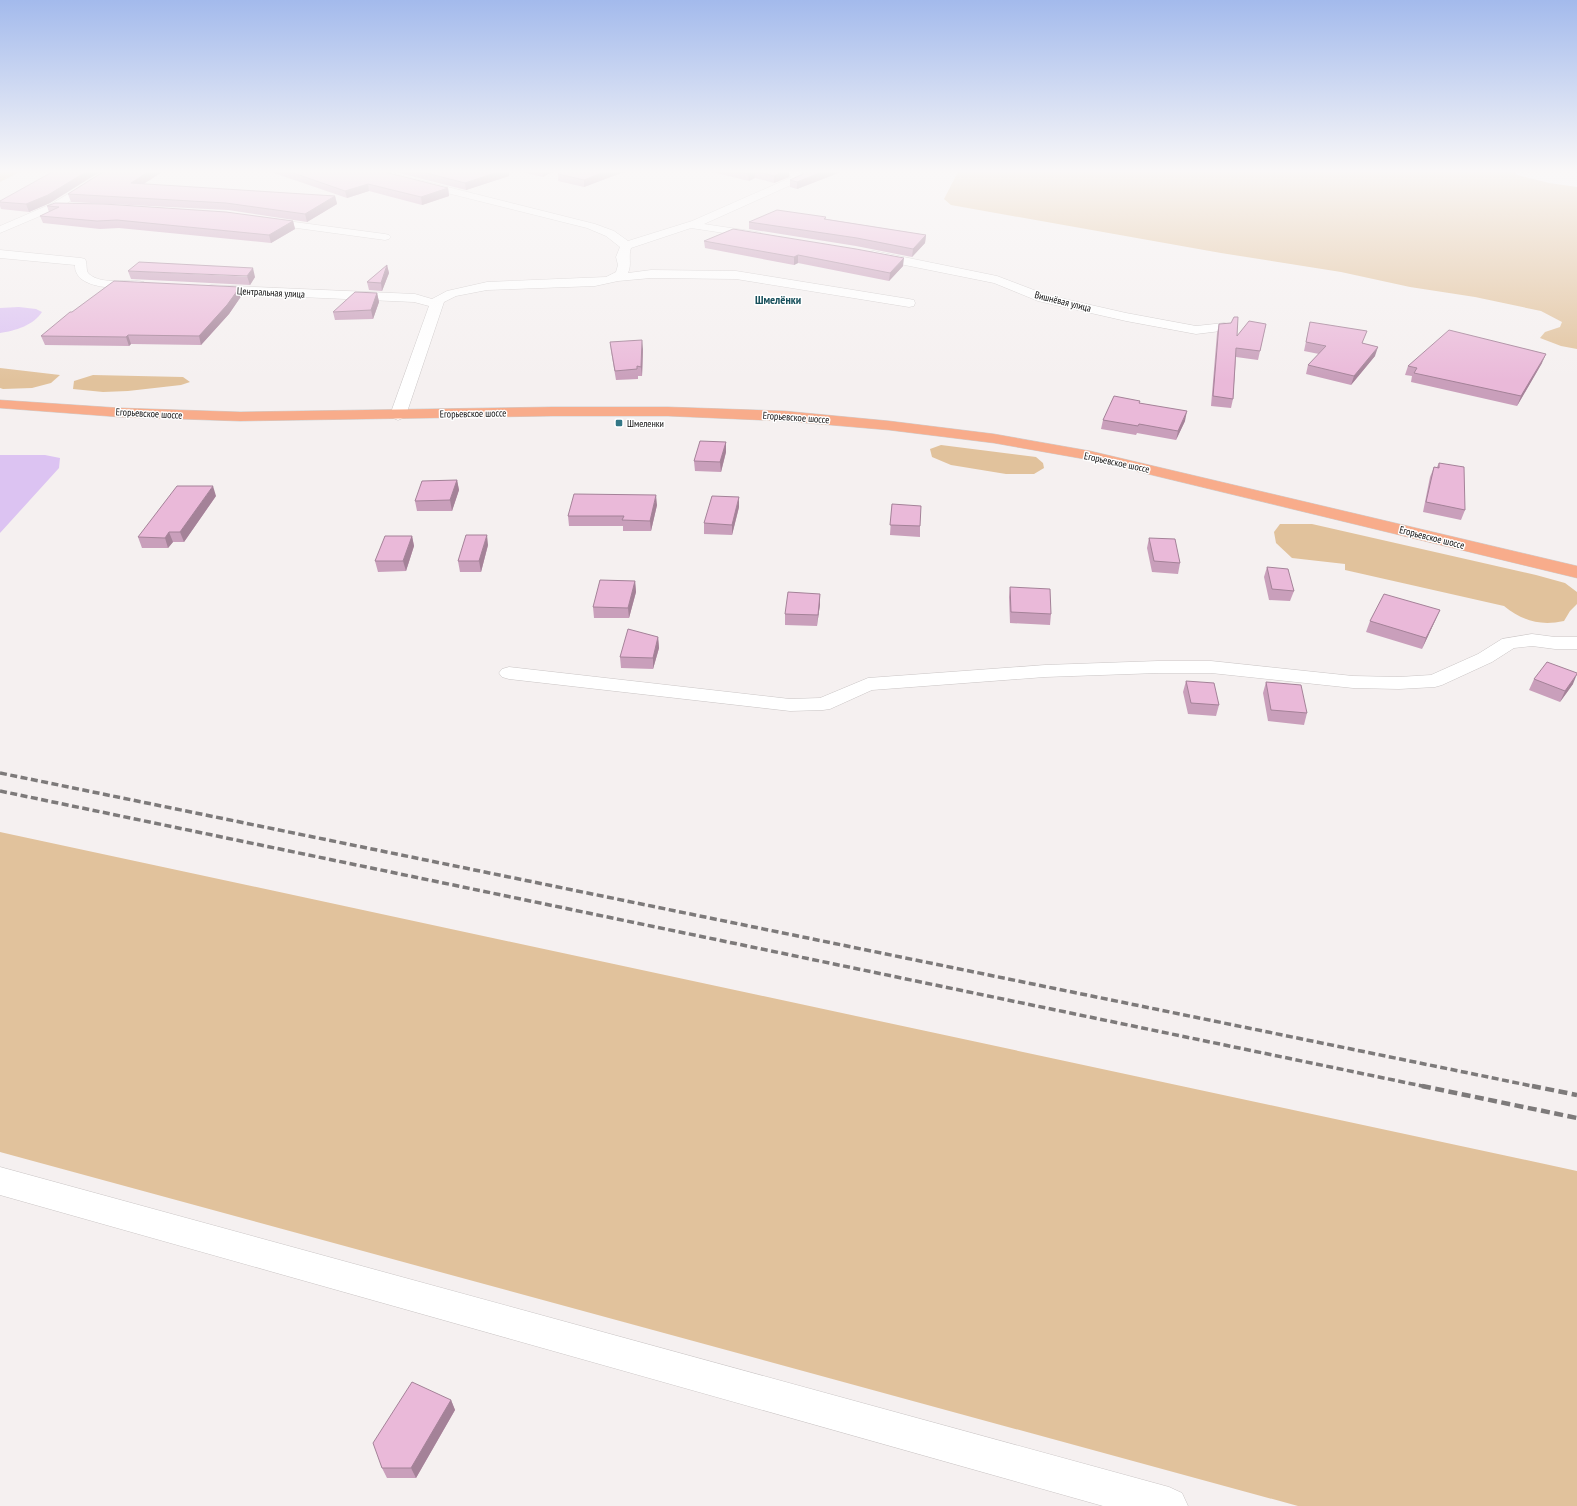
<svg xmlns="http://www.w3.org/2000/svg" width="1577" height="1506" font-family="'PT Sans Narrow',sans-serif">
	<rect width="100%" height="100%" fill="#f5f0f0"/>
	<path fill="#e1c29c" d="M 0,170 L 24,170 L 0,182 Z
		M 959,170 L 1514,170 L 1517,175 L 1549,183 L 1577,187 L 1577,349 L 1561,346 L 1540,338 L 1545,332 L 1560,327 L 1562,322 L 1541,311 L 1475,297 L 1410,287 L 1341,272 L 1221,253 L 951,205 L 944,199 Z
		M 0,368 L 60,375 L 51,383 L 32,388 L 3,389 L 0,388 Z
		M 93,375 L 183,377 L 190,382 L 181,385 L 128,391 L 103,392 L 73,389 L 74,381 Z
		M 941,445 L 1036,457 L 1043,463 L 1044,468 L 1034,474 L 1006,474 L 951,465 L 932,457 L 930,449 Z
		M 1280,524 L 1312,524 L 1536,575 L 1565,583 L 1577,592 L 1577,604 L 1570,611 L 1564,621 C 1540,626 1523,621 1504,606 L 1345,570 L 1345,564 L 1292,558 L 1276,543 L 1274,532 Z
		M 0,832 L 1577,1171 L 1577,1506 L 1298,1506 L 0,1152 Z"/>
	<path fill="#dcc3f2" d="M 19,307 L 36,309 L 42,312 C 34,325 15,331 0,333 L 0,308 Z
		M 0,455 L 45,455 L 60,458 L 59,468 L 0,533 Z"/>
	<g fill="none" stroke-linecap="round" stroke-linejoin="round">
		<defs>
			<path id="minor" d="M 362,170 L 380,170 L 595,224 L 614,231 L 628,241 L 692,221 L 792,177 L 784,170 C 793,170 801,168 803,178 L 802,180 L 704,224 L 757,232 L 761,233 L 763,235 L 761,237 L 757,238 L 691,228 L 631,248 C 628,257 632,264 628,273 L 651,270 L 736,271 L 909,299 L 914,300 L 915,303 L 914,306 L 909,307 L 736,279 L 651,278 L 618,281 L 595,286 L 487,290 L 456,296 L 444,302 L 406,415 L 403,418 L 398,420 L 393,418 L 390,415 L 429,306 L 414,302 L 211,293 L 207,292 L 205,289 L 207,286 L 211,285 L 415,294 L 432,299 L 447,291 L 487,282 L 606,277 L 616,272 L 618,265 L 616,257 L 620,247 L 606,236 L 587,228 L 363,172 Z
				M 94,179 L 99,182 L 98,184 L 59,208 L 0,233 L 0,226 L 51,204 Z
				M 264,218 L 385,234 L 389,235 L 391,237 L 389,239 L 385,240 L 260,223 L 258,221 Z
				M 0,250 L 81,258 L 85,259 C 88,264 85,270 89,274 C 103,286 128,278 144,282 L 146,285 L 144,288 L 140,289 C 122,288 74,291 75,265 L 0,258 Z
				M 874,251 L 997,276 L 1047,295 L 1126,313 L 1196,326 L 1224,323 L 1229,324 L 1231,327 L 1229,330 L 1196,334 L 1126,321 L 1038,301 L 994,283 L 870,258 L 868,255 L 870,252 Z
				M 1532,634 L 1555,637 L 1577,637 L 1577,649 L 1555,649 L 1532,646 L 1514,648 L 1492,662 L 1442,685 L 1435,687 L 1399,689 L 1353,688 L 1211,673 L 1158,673 L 1045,677 L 872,690 L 830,709 L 823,710 L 790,711 L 509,679 L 502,677 L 499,673 L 502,669 L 509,667 L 790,699 L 820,698 L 868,678 L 1045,665 L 1158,661 L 1211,661 L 1353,676 L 1399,677 L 1431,675 L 1478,654 L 1502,639 Z
				M 0,1167 L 1169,1487 L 1182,1493 L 1188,1506 L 1103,1506 L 0,1195 Z"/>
			<path id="primary" d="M 0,400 L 120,408 L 240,412 L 552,407 L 668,407 L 784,411 L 889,421 L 994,434 L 1090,451 L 1577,566 L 1577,578 L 1090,460 L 994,443 L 889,430 L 784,421 L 668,416 L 552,416 L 240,421 L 120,417 L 0,408 Z"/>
		</defs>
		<use href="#minor" stroke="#cac5c5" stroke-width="1"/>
		<use href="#primary" stroke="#cfcfcf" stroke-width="1"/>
		<use href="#minor" fill="#fff" fill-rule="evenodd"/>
		<use href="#primary" fill="#f8ac8b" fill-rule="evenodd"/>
		<path stroke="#7d7a7a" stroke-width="3.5" stroke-dasharray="7 3.5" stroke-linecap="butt" d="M 0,773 L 1537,1087
			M 0,791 L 1427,1087"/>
		<path stroke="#7d7a7a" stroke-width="4.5" stroke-dasharray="9 4.5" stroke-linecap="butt" d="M 1422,1086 L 1577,1118
			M 1532,1086 L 1577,1095"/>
	</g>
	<path fill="#c99fbb" d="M 106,170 L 165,170 L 143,184 L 335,196 L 337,204 L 307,222 L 228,210 L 71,202 L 68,194 Z
		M 265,170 L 377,170 L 448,188 L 449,196 L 422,205 L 369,191 L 347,198 Z
		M 387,170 L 509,170 L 509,176 L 466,190 Z
		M 512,170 L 555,170 L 543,177 Z
		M 561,170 L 629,170 L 584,187 L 558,181 L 558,174 Z
		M 704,170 L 789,170 L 789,177 L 774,183 L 755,178 L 749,181 Z
		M 799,170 L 846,170 L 797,189 L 790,187 L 790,180 L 803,174 L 802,172 Z
		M 57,171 L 50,203 L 29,212 L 1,209 L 0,206 L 0,201 Z
		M 47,206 L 293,221 L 295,229 L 271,243 L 119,228 L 100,229 L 43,223 L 40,216 L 49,212 Z
		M 826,217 L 826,219 L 926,235 L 925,243 L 912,257 L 856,246 L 749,229 L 749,222 Z
		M 704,241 L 903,266 L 889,281 L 798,263 L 794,265 L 705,248 Z
		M 387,265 L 389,273 L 382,291 L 369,290 L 367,282 Z
		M 128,271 L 255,277 L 250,285 L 131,279 Z
		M 377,293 L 379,302 L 373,319 L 335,320 L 333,312 Z
		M 242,295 L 229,314 L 201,345 L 131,344 L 129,346 L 45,345 L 41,336 Z
		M 1310,322 L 1363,343 L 1375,356 L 1351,385 L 1306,374 L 1308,365 L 1319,354 L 1304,351 Z
		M 1219,324 L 1237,336 L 1266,324 L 1258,360 L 1236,357 L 1233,399 L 1231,408 L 1211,406 L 1217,333 Z
		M 610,342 L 643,349 L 642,376 L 638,376 L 638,379 L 616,380 L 611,351 Z
		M 1542,363 L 1517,406 L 1411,382 L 1412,376 L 1405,375 L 1408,366 Z
		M 1139,403 L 1185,421 L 1176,440 L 1137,433 L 1136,435 L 1101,429 L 1103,420 Z
		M 726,442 L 726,452 L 721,472 L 695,471 L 694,461 Z
		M 1439,463 L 1465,510 L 1461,520 L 1423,512 L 1430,477 L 1434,467 L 1437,467 Z
		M 457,480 L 459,490 L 452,511 L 417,511 L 415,501 Z
		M 216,496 L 184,542 L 173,542 L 168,548 L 142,548 L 138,537 Z
		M 892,504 L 920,526 L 920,537 L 890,535 Z
		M 657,505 L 651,531 L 623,531 L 623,526 L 569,526 L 568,516 Z
		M 739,507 L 732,535 L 704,534 L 704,523 Z
		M 412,536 L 414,546 L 406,571 L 378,572 L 375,561 Z
		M 1149,538 L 1180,563 L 1178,574 L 1152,572 L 1147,548 Z
		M 488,545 L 481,572 L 460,572 L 458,561 Z
		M 1267,567 L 1294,591 L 1290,601 L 1269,600 L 1264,577 Z
		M 635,581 L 636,592 L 629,618 L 594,618 L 593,607 Z
		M 1010,587 L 1051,614 L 1050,625 L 1010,623 L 1009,597 Z
		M 820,594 L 820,604 L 817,626 L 785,625 L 785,614 Z
		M 1440,610 L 1435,621 L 1422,649 L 1366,632 L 1370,621 Z
		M 658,637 L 659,648 L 653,669 L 621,668 L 620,657 Z
		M 1534,679 L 1573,684 L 1560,702 L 1529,690 Z
		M 1186,681 L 1219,705 L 1216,716 L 1188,714 L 1183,692 Z
		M 1266,682 L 1307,713 L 1304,725 L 1268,721 L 1263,693 Z
		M 451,1400 L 455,1410 L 416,1478 L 387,1478 L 382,1468 Z"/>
	<path fill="#a48298" d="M 89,170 L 103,170 L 50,203 L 29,212 L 26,204 Z
		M 151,170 L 165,170 L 133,191 L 131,183 Z
		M 504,170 L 509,170 L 509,176 L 466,190 L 465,183 Z
		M 542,170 L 555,170 L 543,177 Z
		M 609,170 L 629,170 L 584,187 L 584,180 Z
		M 787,170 L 789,170 L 789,177 L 774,183 L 774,176 Z
		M 827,170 L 846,170 L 797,189 L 797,182 Z
		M 755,171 L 755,178 L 749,181 L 748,174 Z
		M 368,184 L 369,191 L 347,198 L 345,191 Z
		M 448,188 L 449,196 L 422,205 L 421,197 Z
		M 335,196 L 337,204 L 307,222 L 305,214 Z
		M 293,221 L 295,229 L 271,243 L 269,235 Z
		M 926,235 L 925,243 L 912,257 L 913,249 Z
		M 798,255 L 798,263 L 794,265 L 794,257 Z
		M 904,258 L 903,266 L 889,281 L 890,273 Z
		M 387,265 L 389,273 L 382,291 L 381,283 Z
		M 253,268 L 255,277 L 250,285 L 247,276 Z
		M 240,287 L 242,295 L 229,314 L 201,345 L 199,336 Z
		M 377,293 L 379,302 L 373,319 L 371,310 Z
		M 128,335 L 131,344 L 129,346 L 126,337 Z
		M 642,340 L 643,349 L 642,376 L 641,367 Z
		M 1378,347 L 1375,356 L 1351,385 L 1354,376 Z
		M 1546,354 L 1542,363 L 1517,406 L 1521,396 Z
		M 1187,411 L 1185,421 L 1176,440 L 1178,431 Z
		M 726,442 L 726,452 L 721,472 L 720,462 Z
		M 457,480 L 459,490 L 452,511 L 450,500 Z
		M 213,486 L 216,496 L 184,542 L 180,532 Z
		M 656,495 L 657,505 L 651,531 L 650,521 Z
		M 739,497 L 739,507 L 732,535 L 732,525 Z
		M 169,532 L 173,542 L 168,548 L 165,538 Z
		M 487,535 L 488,545 L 481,572 L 479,561 Z
		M 412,536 L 414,546 L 406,571 L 403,561 Z
		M 635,581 L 636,592 L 629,618 L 628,608 Z
		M 820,594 L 820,604 L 817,626 L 818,615 Z
		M 1440,610 L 1435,621 L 1422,649 L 1426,638 Z
		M 658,637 L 659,648 L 653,669 L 653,658 Z
		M 1577,674 L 1573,684 L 1560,702 L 1565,691 Z
		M 451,1400 L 455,1410 L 416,1478 L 411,1468 Z"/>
	<path fill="#eab9d9" stroke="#a48298" d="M 60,170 L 89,170 L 48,195 L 26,204 L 0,202 L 0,201 L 54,171 L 57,171 Z
		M 106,170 L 151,170 L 131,183 L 335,196 L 305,214 L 226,203 L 68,194 Z
		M 285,170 L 377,170 L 448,188 L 421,197 L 368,184 L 345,191 Z
		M 415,170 L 504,170 L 465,183 Z
		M 561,170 L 609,170 L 584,180 L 558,174 Z
		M 733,170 L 787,170 L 774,176 L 755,171 L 748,174 Z
		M 804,170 L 827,170 L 797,182 L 790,180 L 803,174 Z
		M 55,203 L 104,204 L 226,212 L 293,221 L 269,235 L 117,220 L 97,221 L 40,216 L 59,207 L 47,206 Z
		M 777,210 L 826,217 L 824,219 L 926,235 L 913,249 L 857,238 L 749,222 Z
		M 733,229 L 856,249 L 904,258 L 890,273 L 798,255 L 794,257 L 704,241 Z
		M 139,262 L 253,268 L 247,276 L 128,271 Z
		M 387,265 L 381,283 L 367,282 Z
		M 114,281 L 240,287 L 227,305 L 199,336 L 128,335 L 126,337 L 41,336 L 70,312 L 72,312 Z
		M 355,292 L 377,293 L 371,310 L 333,312 Z
		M 1234,317 L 1238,317 L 1237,336 L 1249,321 L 1266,324 L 1260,351 L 1236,348 L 1233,399 L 1213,396 L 1219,324 L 1231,323 Z
		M 1310,322 L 1367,331 L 1362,343 L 1378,347 L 1354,376 L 1308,365 L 1326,346 L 1306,342 Z
		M 1449,330 L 1546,354 L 1521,396 L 1414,373 L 1417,368 L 1408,366 Z
		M 642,340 L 641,367 L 637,366 L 637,369 L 615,371 L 610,342 Z
		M 1114,396 L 1140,401 L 1139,403 L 1187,411 L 1178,431 L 1139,424 L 1138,426 L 1103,420 Z
		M 700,441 L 726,442 L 720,462 L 694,461 Z
		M 1439,463 L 1464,467 L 1465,510 L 1426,502 L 1434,467 L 1439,468 Z
		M 457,480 L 450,500 L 415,501 L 422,481 Z
		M 177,486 L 213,486 L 180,532 L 169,532 L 165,538 L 138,537 Z
		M 574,494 L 656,495 L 650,521 L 622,520 L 624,516 L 568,516 Z
		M 712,496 L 739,497 L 732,525 L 704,523 Z
		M 892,504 L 921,506 L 920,526 L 890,525 Z
		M 466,535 L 487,535 L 479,561 L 458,561 Z
		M 385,536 L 412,536 L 403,561 L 375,561 Z
		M 1149,538 L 1175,539 L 1180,563 L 1154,561 Z
		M 1267,567 L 1288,569 L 1294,591 L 1272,589 Z
		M 600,580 L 635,581 L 628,608 L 593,607 Z
		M 1010,587 L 1050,589 L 1051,614 L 1011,612 Z
		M 788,592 L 820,594 L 818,615 L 785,614 Z
		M 1384,594 L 1440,610 L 1426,638 L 1370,621 Z
		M 628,629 L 658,637 L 653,658 L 620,657 Z
		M 1547,662 L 1577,673 L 1577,674 L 1565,691 L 1534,679 Z
		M 1186,681 L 1214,683 L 1219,705 L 1191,703 Z
		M 1266,682 L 1301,685 L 1307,713 L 1271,710 Z
		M 412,1382 L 451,1400 L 411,1468 L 382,1468 L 373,1443 Z"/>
	<linearGradient id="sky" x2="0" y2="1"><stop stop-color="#a3baec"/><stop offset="0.45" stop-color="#faf8f8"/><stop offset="1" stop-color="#faf8f8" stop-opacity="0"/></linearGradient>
	<rect width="1577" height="381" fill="url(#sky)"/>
	<rect fill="#337786" stroke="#fff" stroke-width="1.5" x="615" y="419" width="8" height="8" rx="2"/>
	<g text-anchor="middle" stroke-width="3" stroke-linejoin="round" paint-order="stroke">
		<g font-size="10" fill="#0f0e0e" stroke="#fff">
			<text transform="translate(271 292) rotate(3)" y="4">Центральная улица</text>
			<text transform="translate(1063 301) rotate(14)" y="4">Вишнёвая улица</text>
			<text transform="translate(149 413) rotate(3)" y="4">Егорьевское шоссе</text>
			<text transform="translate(473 413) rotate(-1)" y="4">Егорьевское шоссе</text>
			<text transform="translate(796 417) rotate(4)" y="4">Егорьевское шоссе</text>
			<text transform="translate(1117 462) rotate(12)" y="4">Егорьевское шоссе</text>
			<text transform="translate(1432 537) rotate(14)" y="4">Егорьевское шоссе</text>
		</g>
		<g font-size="10" fill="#0f0e0e" stroke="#fff" text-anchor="start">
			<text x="627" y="427">Шмеленки</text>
		</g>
		<g font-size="12" font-weight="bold" fill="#18505c" stroke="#fff">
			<text x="778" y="304">Шмелёнки</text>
		</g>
	</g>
</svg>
